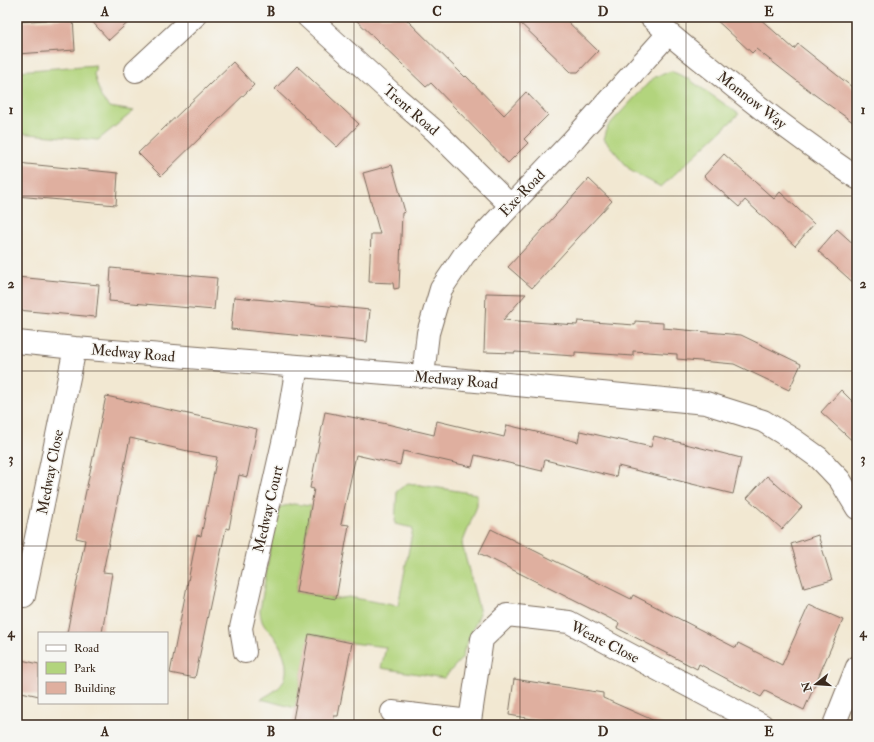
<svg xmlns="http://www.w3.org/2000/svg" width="874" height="742" font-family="'IM FELL Double Pica',serif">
	<rect width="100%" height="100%" fill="#f6f6f2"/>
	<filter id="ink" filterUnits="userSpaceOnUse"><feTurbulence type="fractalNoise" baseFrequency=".025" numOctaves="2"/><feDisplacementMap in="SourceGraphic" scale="8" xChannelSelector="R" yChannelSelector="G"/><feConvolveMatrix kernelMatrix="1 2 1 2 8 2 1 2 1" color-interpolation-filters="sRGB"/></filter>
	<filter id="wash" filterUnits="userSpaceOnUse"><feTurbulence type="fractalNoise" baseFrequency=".012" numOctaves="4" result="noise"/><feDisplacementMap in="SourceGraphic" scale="16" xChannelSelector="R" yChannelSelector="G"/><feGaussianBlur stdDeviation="0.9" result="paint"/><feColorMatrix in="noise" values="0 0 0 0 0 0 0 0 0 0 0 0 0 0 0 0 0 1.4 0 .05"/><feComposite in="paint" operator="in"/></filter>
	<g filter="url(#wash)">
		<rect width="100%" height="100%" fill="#f2e8d2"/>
		<path fill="#b2d47d" stroke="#767f4e" d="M 96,65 L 94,75 L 101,97 L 109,107 L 134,111 L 98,140 L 17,133 L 17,71 Z
			M 671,71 L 687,78 L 739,114 L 661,187 L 631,171 L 604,139 L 608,126 L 653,78 Z
			M 408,483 L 477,494 L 477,506 L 462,544 L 480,613 L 464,650 L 463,657 L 444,678 L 381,668 L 386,647 L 352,643 L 310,634 L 295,708 L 261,699 C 266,696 272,693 277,689 C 293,676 285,654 276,639 C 267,626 262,629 260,611 L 273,531 L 280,507 L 293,504 L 311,506 L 296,592 L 336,599 L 349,597 L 398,606 L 413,528 L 395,524 L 397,491 Z"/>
		<g id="blocks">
			<path fill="#dfaf9f" d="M 88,17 L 134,17 L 109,40 Z
				M 353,17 L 404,17 L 465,77 L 466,76 L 504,115 L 526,92 L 548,115 L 524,139 L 528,143 L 508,163 L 431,83 L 426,87 Z
				M 514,17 L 563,17 L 598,51 L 578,72 L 571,72 Z
				M 713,17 L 758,17 L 794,49 L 798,44 L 857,91 L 857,125 L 815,95 L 756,49 L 752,53 Z
				M 73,18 L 75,50 L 17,54 L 17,22 Z
				M 233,62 L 254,85 L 161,176 L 138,153 Z
				M 297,66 L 359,124 L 337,147 L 275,89 Z
				M 724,154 L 774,199 L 780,192 L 814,224 L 795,246 L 745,200 L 739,207 L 704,176 Z
				M 17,163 L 118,173 L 116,205 L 17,196 Z
				M 392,165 L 405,212 L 402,213 L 399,288 L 394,289 L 393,283 L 369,282 L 371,234 L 380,234 L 363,173 Z
				M 589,179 L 612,201 L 532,288 L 508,267 Z
				M 837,229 L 857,247 L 857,286 L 818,251 Z
				M 111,268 L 217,278 L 214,310 L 109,301 Z
				M 17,277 L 99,285 L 96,317 L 17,310 Z
				M 486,293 L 526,294 L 503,320 L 577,325 L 578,321 L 635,325 L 635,321 L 663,323 L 663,328 L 741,335 L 801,364 L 789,390 L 734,364 L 677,359 L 677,354 L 633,351 L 633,356 L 575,352 L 575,356 L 515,352 L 515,353 L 484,352 Z
				M 234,297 L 370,310 L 367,342 L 231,329 Z
				M 841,390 L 857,406 L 857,445 L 821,412 Z
				M 106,396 L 257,429 L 247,477 L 239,475 L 229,529 L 226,528 L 195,678 L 170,673 L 197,535 L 201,536 L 217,457 L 188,452 L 188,451 L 130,438 L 103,572 L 112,573 L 102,633 L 67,633 L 85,540 L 76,538 Z
				M 325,412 L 387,424 L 434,435 L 437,421 L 504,437 L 507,425 L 578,442 L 580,431 L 651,447 L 654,436 L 741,458 L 733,494 L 618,466 L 616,477 L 545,460 L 542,471 L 475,455 L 472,467 L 403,451 L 400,465 L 356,455 L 341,524 L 349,525 L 336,599 L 296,592 L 314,489 L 310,488 Z
				M 767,476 L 802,507 L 782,529 L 747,498 Z
				M 491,529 L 631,599 L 633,595 L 736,648 L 738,643 L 782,665 L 809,605 L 843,620 L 804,710 L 765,691 L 761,697 L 699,664 L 697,669 L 617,628 L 619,623 L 479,553 Z
				M 818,535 L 832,580 L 804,588 L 791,544 Z
				M 309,634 L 352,643 L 338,716 L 334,716 L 333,725 L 292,725 Z
				M 17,659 L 39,664 L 39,696 L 17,691 Z
				M 514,679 L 603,693 L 603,698 L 664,725 L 568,725 L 509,715 Z"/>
		</g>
	</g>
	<g filter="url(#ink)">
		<use href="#blocks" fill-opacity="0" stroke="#7b6c5d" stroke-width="1"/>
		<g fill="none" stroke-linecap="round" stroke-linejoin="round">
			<defs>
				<path id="minor" d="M 308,17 L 398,99 L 435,131 L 510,205
					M 651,17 C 671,37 694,54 716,72 C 761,110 809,145 857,178
					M 136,71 L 194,17
					M 17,342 L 75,348 L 423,376 L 706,403 L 763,421 L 794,440 L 819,458 L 840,480 L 857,508
					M 423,376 L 428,333 L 441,289 L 464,255 L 573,140 L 668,34
					M 24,596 L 75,348
					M 245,652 L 241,628 L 287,425 L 297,366
					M 392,712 L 470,721 L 482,639 L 507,615 L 569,622 L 762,725
					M 834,725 L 857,667"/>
			</defs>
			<use href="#minor" stroke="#7b6c5d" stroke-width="24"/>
			<use href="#minor" stroke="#fff" stroke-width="22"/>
		</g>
	</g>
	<path fill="none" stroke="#3b2a1e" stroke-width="1" stroke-opacity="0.55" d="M 188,17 L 188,725M 354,17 L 354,725M 520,17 L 520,725M 686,17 L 686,725M 17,196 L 857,196M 17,371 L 857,371M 17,546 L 857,546"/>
	<g text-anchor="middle" stroke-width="3" stroke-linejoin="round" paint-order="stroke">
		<g font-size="15" fill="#3b2a1e" stroke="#f6f6f2">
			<text transform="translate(752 100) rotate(38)" y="5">Monnow Way</text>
			<text transform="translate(411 110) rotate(41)" y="5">Trent Road</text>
			<text transform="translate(522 193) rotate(-46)" y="5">Exe Road</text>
			<text transform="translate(133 353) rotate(5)" y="5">Medway Road</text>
			<text transform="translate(456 380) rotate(5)" y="5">Medway Road</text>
			<text transform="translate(50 472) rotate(-79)" y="5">Medway Close</text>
			<text transform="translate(268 509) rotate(-77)" y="5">Medway Court</text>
			<text transform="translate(605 642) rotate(27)" y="5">Weare Close</text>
		</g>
	</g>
	<rect width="874" height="742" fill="none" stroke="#f6f6f2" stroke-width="44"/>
	<rect x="38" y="632" width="130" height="72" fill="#f6f6f2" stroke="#aba49d"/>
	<rect x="46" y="645" width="20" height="6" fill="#ffffff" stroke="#aba49d"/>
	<text x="74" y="652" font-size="12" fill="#3b2a1e">Road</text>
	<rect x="46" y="662" width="20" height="12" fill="#b2d47d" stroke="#aba49d"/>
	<text x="74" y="672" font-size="12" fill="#3b2a1e">Park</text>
	<rect x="46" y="682" width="20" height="12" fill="#dfaf9f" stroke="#aba49d"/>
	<text x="74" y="692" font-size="12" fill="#3b2a1e">Building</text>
	<g transform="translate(816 684) rotate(253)" stroke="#f6f6f2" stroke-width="3" paint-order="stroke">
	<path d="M0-3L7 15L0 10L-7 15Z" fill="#3b2a1e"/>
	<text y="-6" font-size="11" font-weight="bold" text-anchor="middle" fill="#3b2a1e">N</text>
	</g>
	<rect x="22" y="22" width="830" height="698" fill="none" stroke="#3b2a1e" stroke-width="1.5"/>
	<g font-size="13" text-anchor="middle" font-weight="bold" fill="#3b2a1e">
		<text x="105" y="16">A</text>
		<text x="271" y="16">B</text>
		<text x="437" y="16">C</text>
		<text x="603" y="16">D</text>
		<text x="769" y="16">E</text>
		<text x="11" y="114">1</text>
		<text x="863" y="114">1</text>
		<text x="11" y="288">2</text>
		<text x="863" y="288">2</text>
		<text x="11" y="463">3</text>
		<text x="863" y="463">3</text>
		<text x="11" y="637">4</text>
		<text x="863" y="637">4</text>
		<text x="105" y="736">A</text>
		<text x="271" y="736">B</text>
		<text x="437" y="736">C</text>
		<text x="603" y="736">D</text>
		<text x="769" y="736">E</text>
	</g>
</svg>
